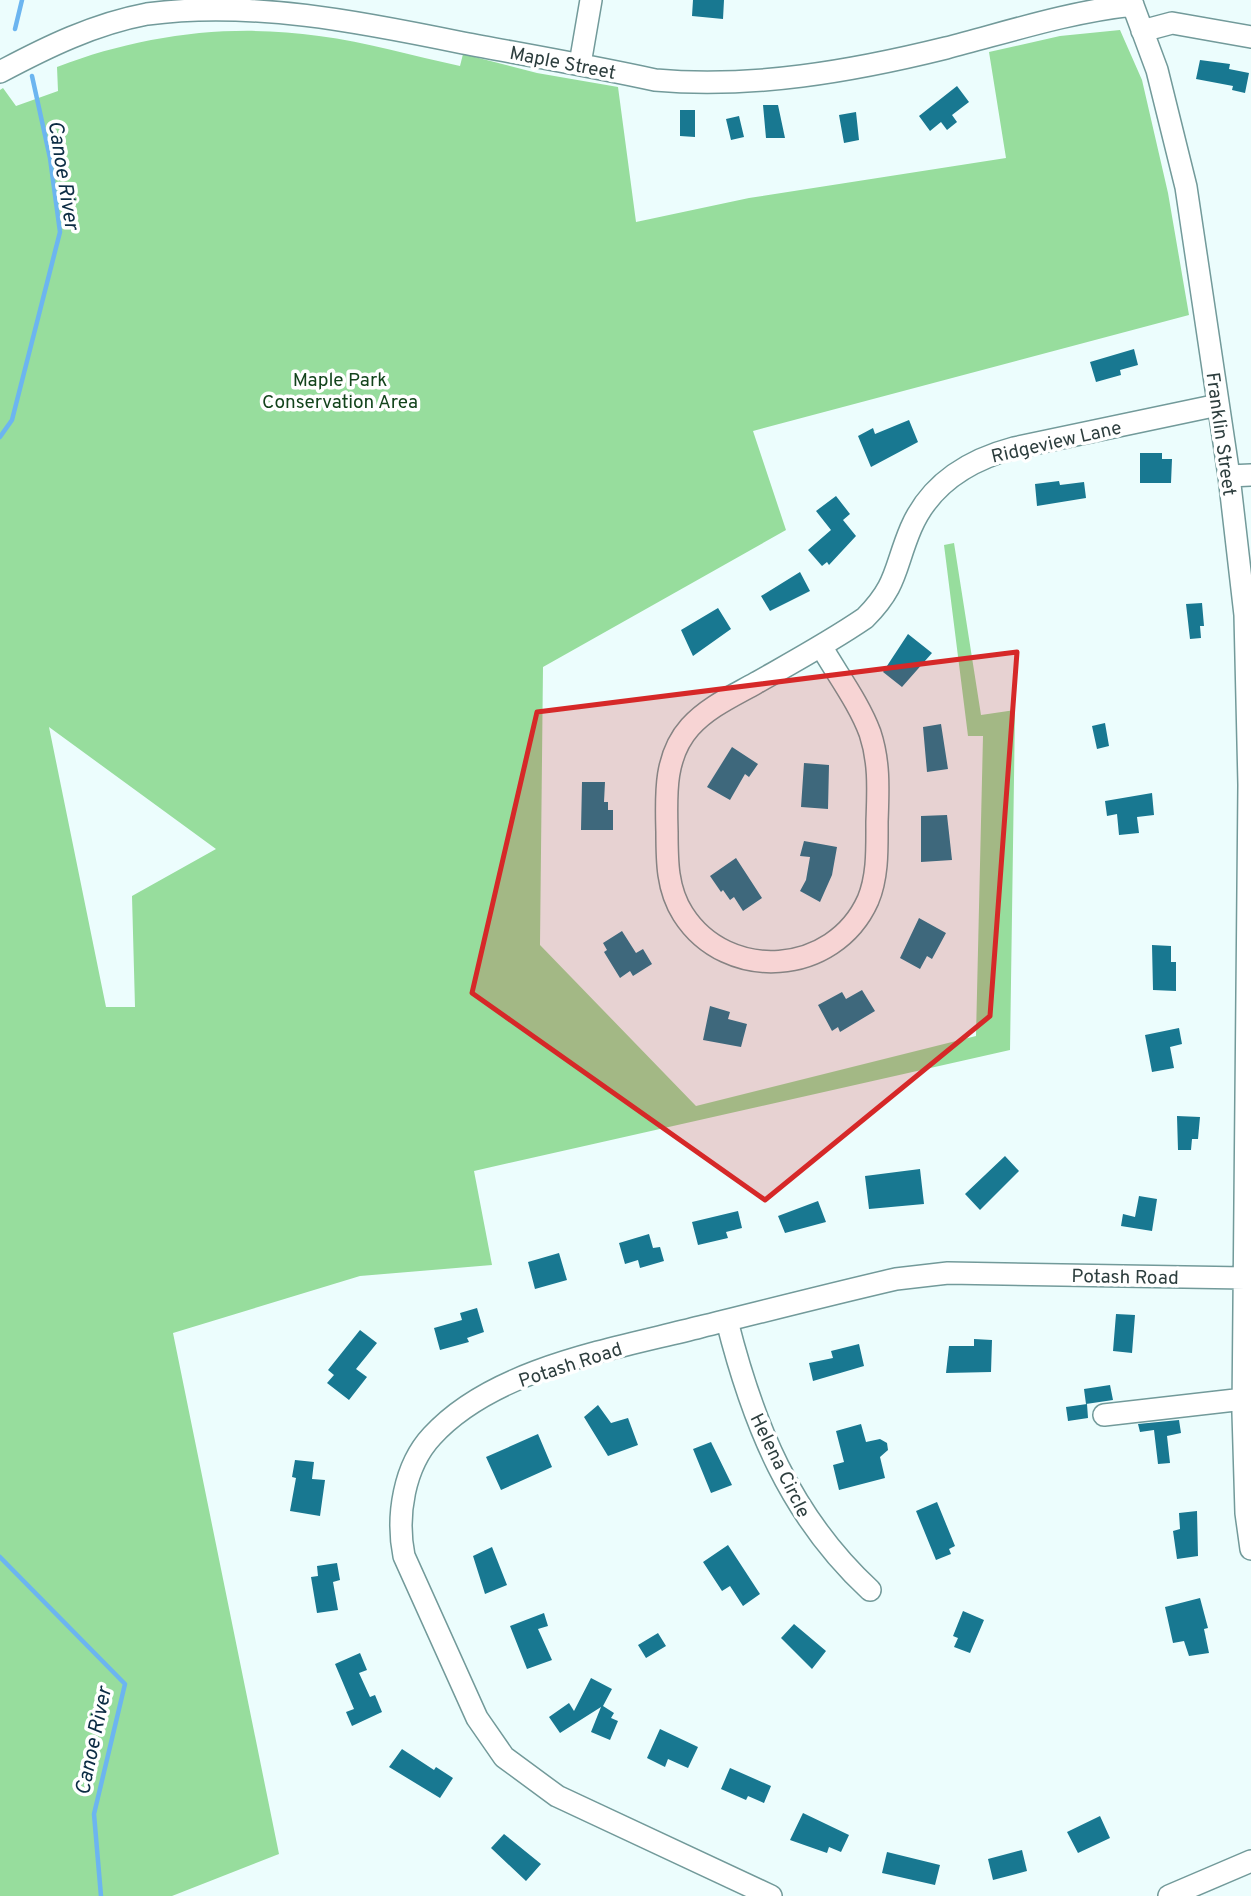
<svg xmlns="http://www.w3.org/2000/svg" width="1251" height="1896" font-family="Overpass,sans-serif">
	<rect width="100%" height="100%" fill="#ecfdfd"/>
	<path fill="#97dd9d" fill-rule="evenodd" d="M 1120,30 L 1142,80 L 1168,193 L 1189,315 L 753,431 L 786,530 L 543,667 L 540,945 L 696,1106 L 976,1036 L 983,736 L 968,736 L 944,545 L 954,543 L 981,715 L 1015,710 L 1010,1050 L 474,1171 L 492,1265 L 360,1276 L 173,1333 L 279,1854 L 172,1896 L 0,1896 L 0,90 L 3,88 L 16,106 L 58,91 L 57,67 C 141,35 230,23 319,36 C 366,42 413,56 460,66 L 463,54 L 537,73 L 618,87 L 636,222 L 749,198 L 1006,158 L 989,52 L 1060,36 ZM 49,727 L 216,849 L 132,896 L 135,1007 L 106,1007 Z"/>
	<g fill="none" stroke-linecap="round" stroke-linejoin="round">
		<path stroke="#6cb5f0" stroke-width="4.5" d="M 15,29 L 22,0
			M 0,437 L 12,420 L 60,232 L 50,158 L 32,76
			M 0,1557 L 125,1684 L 94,1814 L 101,1896"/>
	</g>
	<path fill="#187891" d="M 693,0 L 724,0 L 723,19 L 692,16 Z
		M 1200,60 L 1230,64 L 1229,69 L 1249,73 L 1245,93 L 1232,90 L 1233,86 L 1196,79 Z
		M 957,86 L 969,102 L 952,115 L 957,122 L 947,130 L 941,122 L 930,131 L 919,116 Z
		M 763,105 L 778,105 L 785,138 L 766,138 Z
		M 680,110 L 695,110 L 695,137 L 680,136 Z
		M 856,112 L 859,140 L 844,143 L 839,115 Z
		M 739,116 L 744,137 L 731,140 L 726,119 Z
		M 1134,349 L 1138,365 L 1120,370 L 1121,375 L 1096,382 L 1090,362 Z
		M 909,420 L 918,442 L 871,467 L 858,436 L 873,428 L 875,434 Z
		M 1140,453 L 1162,453 L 1162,459 L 1172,459 L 1171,483 L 1140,483 Z
		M 1059,481 L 1060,485 L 1084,482 L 1086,498 L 1037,506 L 1035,484 Z
		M 836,496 L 850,514 L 843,520 L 856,536 L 829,565 L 827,562 L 822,566 L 808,550 L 831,530 L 816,511 Z
		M 800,572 L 810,591 L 770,611 L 761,596 Z
		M 1202,603 L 1204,626 L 1200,626 L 1201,638 L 1190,639 L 1186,604 Z
		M 718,608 L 731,629 L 693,656 L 681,630 Z
		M 908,634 L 932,653 L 902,687 L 883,672 Z
		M 1105,723 L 1109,746 L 1097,749 L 1092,726 Z
		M 941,724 L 948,769 L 927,772 L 923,727 Z
		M 732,747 L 758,764 L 749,777 L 745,774 L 730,800 L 707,787 Z
		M 804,763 L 829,765 L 828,809 L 801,807 Z
		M 582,782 L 605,782 L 604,802 L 608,802 L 608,810 L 613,810 L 613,830 L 581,830 Z
		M 1152,793 L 1154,815 L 1137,817 L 1139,833 L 1119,835 L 1117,814 L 1107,816 L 1105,801 Z
		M 947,815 L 952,860 L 921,862 L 921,816 Z
		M 804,841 L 837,847 L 832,875 L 820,902 L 800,891 L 806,880 L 810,857 L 800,856 Z
		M 736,858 L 762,898 L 743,911 L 734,897 L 730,900 L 723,890 L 721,892 L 710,876 Z
		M 919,918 L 946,933 L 932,959 L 927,956 L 920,969 L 900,958 Z
		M 622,931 L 636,953 L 643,949 L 652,964 L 633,976 L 630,971 L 620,978 L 604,952 L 607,950 L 603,943 Z
		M 1152,945 L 1171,946 L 1171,962 L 1176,962 L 1176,991 L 1153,990 Z
		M 862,990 L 875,1011 L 840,1032 L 838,1027 L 832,1031 L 818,1005 L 842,992 L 846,999 Z
		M 710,1006 L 730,1012 L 728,1019 L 747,1024 L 741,1047 L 703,1040 Z
		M 1179,1028 L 1182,1044 L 1170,1047 L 1174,1068 L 1152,1072 L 1145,1035 Z
		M 1177,1116 L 1200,1117 L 1198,1139 L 1192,1139 L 1191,1150 L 1178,1150 Z
		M 1005,1156 L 1019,1171 L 980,1210 L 965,1194 Z
		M 920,1169 L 924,1204 L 869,1209 L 865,1176 Z
		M 1139,1196 L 1157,1199 L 1152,1231 L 1121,1226 L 1123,1214 L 1135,1217 Z
		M 818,1201 L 826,1222 L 785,1233 L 778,1216 Z
		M 738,1211 L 742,1228 L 726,1232 L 728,1238 L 698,1245 L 692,1222 Z
		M 649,1234 L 653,1248 L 660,1247 L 664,1261 L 640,1268 L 638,1260 L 625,1264 L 619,1243 Z
		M 559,1253 L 567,1280 L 535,1289 L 528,1262 Z
		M 477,1308 L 484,1332 L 467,1338 L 469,1342 L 440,1350 L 434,1328 L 462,1320 L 460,1313 Z
		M 1116,1314 L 1135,1315 L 1132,1353 L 1113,1351 Z
		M 360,1330 L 377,1343 L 356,1369 L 367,1377 L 349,1400 L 327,1383 L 334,1375 L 328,1370 Z
		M 974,1339 L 992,1340 L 991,1372 L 946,1373 L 949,1346 L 974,1346 Z
		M 859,1344 L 864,1366 L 813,1381 L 809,1363 L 833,1358 L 831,1351 Z
		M 1110,1385 L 1113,1400 L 1086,1404 L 1084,1389 Z
		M 1087,1404 L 1088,1418 L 1068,1421 L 1066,1407 Z
		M 598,1405 L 611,1423 L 628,1418 L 638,1445 L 608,1456 L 584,1417 Z
		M 1179,1420 L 1181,1433 L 1167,1436 L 1170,1463 L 1158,1464 L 1154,1430 L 1140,1432 L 1138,1424 Z
		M 861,1424 L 866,1442 L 880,1439 L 887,1443 L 888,1450 L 880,1457 L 885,1478 L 839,1490 L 833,1465 L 844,1462 L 836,1431 Z
		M 538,1434 L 552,1467 L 501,1490 L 486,1457 Z
		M 711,1442 L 732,1485 L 711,1493 L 693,1449 Z
		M 295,1460 L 314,1462 L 312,1479 L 325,1480 L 320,1516 L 290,1511 L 296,1478 L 292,1477 Z
		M 937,1502 L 955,1546 L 949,1549 L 951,1554 L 936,1560 L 916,1511 Z
		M 1197,1511 L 1198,1556 L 1177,1559 L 1173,1531 L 1180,1529 L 1179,1513 Z
		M 728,1545 L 760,1594 L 743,1606 L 730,1586 L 722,1591 L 703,1562 Z
		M 492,1547 L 507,1585 L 485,1594 L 473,1556 Z
		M 337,1563 L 340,1580 L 333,1582 L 338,1610 L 317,1613 L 311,1577 L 318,1576 L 317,1566 Z
		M 1200,1598 L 1208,1628 L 1204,1629 L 1209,1653 L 1189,1656 L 1184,1641 L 1173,1643 L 1165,1607 Z
		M 963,1611 L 984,1620 L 970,1653 L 954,1647 L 958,1638 L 953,1636 Z
		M 544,1613 L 548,1626 L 538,1629 L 552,1660 L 527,1669 L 510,1626 Z
		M 794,1624 L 826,1651 L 812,1669 L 781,1638 Z
		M 658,1633 L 666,1646 L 646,1658 L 638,1645 Z
		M 360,1653 L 367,1670 L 359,1673 L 370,1697 L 375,1695 L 382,1712 L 352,1726 L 346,1712 L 354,1709 L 335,1664 Z
		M 591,1678 L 612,1689 L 603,1706 L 614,1713 L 611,1718 L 618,1721 L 610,1740 L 591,1732 L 601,1707 L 560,1733 L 549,1717 L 569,1703 L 574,1711 Z
		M 660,1729 L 698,1747 L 688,1768 L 668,1759 L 665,1767 L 647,1758 Z
		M 402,1749 L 434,1770 L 436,1767 L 453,1778 L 440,1798 L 389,1767 Z
		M 730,1768 L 771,1786 L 764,1803 L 748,1796 L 746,1800 L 721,1789 Z
		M 803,1813 L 849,1835 L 841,1852 L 829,1847 L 827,1853 L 790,1840 Z
		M 1100,1816 L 1110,1838 L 1078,1853 L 1067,1832 Z
		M 504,1834 L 541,1864 L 526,1881 L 491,1848 Z
		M 1022,1850 L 1027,1871 L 993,1880 L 988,1859 Z
		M 887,1852 L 940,1865 L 935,1885 L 882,1873 Z"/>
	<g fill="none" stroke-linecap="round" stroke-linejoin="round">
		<defs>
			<path id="minor" d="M 1131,0 L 1157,70 L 1186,187 L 1229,476 L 1245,615 L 1249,785 L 1243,1413 L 1246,1513 L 1251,1549
				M 1142,31 L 1172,23 L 1251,37
				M 580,64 L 591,0
				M 0,72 C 47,47 94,24 147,14 C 251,0 361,22 463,43 C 527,55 591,66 655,80 C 751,89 853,71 946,48 C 1008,32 1068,12 1133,5
				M 1229,476 L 1251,475
				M 821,646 C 837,674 859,703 870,733 C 880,763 878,792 877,822 C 877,849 878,876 868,900 C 834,976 727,983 683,914 C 667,889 667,861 667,832 C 666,795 664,756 690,727 C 708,707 733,696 756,683 C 793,662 830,642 865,618 C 898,585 894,568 911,528 C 930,484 969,460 1014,448 L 1218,405
				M 727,1321 C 753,1424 790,1516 870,1590
				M 1104,1415 L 1244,1399
				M 771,1896 L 557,1796 L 504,1757 L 477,1718 L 404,1556 C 396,1516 404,1466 432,1436 C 494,1368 614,1349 700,1327 C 765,1311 831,1294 896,1279 L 948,1273 L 1245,1278
				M 1169,1896 L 1251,1861"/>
		</defs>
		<use href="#minor" stroke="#729a9a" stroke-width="24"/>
		<use href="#minor" stroke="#fff" stroke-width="21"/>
	</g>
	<path fill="#d62828" fill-opacity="0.2" stroke="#d62828" stroke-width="5" stroke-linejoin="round" d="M 1017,652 L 990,1016 L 765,1200 L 472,993 L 537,712 Z"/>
	<g text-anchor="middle" stroke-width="7" stroke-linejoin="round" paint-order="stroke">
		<g font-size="19" fill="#2d3e3e" stroke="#fff">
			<text transform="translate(563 62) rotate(11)" y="7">Maple Street</text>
			<text transform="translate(1222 434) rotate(82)" y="7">Franklin Street</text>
			<text transform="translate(1056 441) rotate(-13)" y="7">Ridgeview Lane</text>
			<text transform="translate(1125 1276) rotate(1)" y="7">Potash Road</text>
			<text transform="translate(570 1364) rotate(-18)" y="7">Potash Road</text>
			<text transform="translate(781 1465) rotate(64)" y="7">Helena Circle</text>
		</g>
		<g font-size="19" fill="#13441c" stroke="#fff">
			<text x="340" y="386">Maple Park<tspan x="340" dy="22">Conservation Area</tspan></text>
		</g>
		<g font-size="21" font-style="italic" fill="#0c2c44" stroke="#fff">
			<text transform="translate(64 175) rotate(81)" y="7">Canoe River</text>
			<text transform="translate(93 1741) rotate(-78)" y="7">Canoe River</text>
		</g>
	</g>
</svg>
